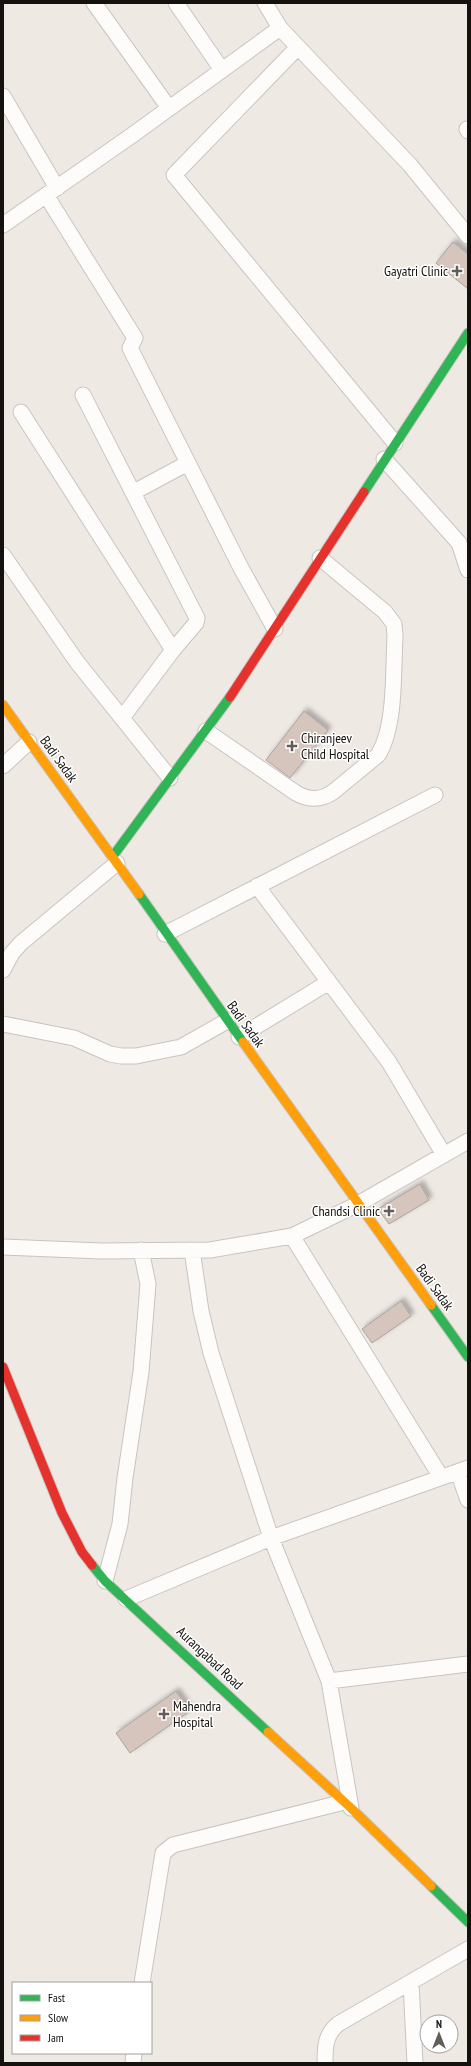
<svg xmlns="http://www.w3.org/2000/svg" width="471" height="2066" font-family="'PT Sans Narrow',sans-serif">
	<defs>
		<filter id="shadow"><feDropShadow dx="3.5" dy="-3.5" stdDeviation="2" flood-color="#0004"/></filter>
	</defs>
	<rect width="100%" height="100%" fill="#efe9e4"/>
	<path fill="#d5c5bc" stroke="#a8a4a0" filter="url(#shadow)" d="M 453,242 L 468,254 L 468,289 L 436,263 Z
		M 304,711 L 328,730 L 290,778 L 266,760 Z
		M 420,1184 L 429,1200 L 389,1224 L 378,1209 Z
		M 401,1301 L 411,1316 L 372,1343 L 362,1329 Z
		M 176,1691 L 190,1711 L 130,1753 L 116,1733 Z"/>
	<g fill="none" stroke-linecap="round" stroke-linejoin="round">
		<defs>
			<path id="street" d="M 94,3 L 169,108
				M 176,3 L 222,70
				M 265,3 L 280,28
				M 298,47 L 174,175 L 395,443
				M 3,96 L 57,188
				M 467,129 L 468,131
				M 46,195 L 135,338 L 130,348 L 241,568 L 275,629
				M 3,225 L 131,136 L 280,28 L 410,165 L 468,236
				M 83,395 L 197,618 L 196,623 L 173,650 L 122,718
				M 21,412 L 173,650
				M 384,459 L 459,543 L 468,570
				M 134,492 L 188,463
				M 3,555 L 77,662 L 170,778
				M 206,731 L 296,793 C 310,801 321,800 333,792 L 378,755 C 396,727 393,671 395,636 L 394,624 L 385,612 L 320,558
				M 3,766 L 29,742
				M 257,886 L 389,1062 L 444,1155
				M 165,934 L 435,795
				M 3,970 L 12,953 L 21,943 L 117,863
				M 3,1024 L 74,1038 L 110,1054 L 121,1056 L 136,1056 L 181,1047 L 227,1021
				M 239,1037 L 329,982
				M 292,1236 L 441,1477
				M 3,1247 L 101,1251 L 210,1250 L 292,1236 L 358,1204 L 468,1141
				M 192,1250 L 201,1311 L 211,1353 L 271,1538 L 329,1681 L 351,1808
				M 458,1472 L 468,1500
				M 105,1581 L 120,1524 L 125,1478 L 141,1372 L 148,1284 L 141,1250
				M 126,1599 L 271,1538 L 468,1468
				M 329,1681 L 468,1664
				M 411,1982 L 415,2063
				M 142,1983 L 163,1853 L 173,1845 L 344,1802
				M 133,2063 L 134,2053
				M 325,2063 C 325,2047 325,2035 338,2024 L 468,1949"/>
			<path id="fast" d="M 364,492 L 468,333
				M 113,856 L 230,697
				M 139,894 L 243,1042
				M 431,1305 L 468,1357
				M 92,1565 L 105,1581 L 268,1732
				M 431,1886 L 468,1922"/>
			<path id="slow" d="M 3,705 L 139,894
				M 243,1042 L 431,1305
				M 268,1732 L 351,1808 L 431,1886"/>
			<path id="jam" d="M 230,697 L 364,492
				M 3,1367 L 62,1513 L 82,1552 L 92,1565"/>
		</defs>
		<use href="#street" stroke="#c9c4c0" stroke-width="17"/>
		<use href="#fast" stroke="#c9c4c0" stroke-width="11"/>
		<use href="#slow" stroke="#c9c4c0" stroke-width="11"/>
		<use href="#jam" stroke="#c9c4c0" stroke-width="11"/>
		<use href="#street" stroke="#fdfcfb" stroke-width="15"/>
		<use href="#fast" stroke="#30b455" stroke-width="9"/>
		<use href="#slow" stroke="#ff9f0a" stroke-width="9"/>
		<use href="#jam" stroke="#e5322d" stroke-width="9"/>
	</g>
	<g fill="#615d59" stroke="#fff" stroke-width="1.5">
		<path d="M455 265h4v4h4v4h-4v4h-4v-4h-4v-4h4z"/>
		<path d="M290 740h4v4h4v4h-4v4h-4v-4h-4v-4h4z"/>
		<path d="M387 1205h4v4h4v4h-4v4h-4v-4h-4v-4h4z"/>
		<path d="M162 1708h4v4h4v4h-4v4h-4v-4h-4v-4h4z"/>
	</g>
	<g text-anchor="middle" stroke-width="3" stroke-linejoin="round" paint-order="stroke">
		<g font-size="14" fill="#15110e" stroke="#fff" text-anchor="end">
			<text x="448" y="276">Gayatri Clinic</text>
			<text x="301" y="743" text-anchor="start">Chiranjeev<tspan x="301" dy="16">Child Hospital</tspan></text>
			<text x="380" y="1216">Chandsi Clinic</text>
			<text x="173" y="1711" text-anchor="start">Mahendra<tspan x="173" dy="16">Hospital</tspan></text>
		</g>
		<g font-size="14" fill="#15110e" stroke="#fff">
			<text transform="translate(59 759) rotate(54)" y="5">Badi Sadak</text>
			<text transform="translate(246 1024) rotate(54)" y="5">Badi Sadak</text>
			<text transform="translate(435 1287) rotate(54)" y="5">Badi Sadak</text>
			<text transform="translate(210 1658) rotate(43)" y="5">Aurangabad Road</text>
		</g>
	</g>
	<rect width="471" height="2066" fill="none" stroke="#15110e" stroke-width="8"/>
	<rect x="12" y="1982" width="140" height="72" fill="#ffffff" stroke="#a1a09f"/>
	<rect x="20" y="1995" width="20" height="6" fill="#30b455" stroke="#a1a09f"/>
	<text x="48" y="2002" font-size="12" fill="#15110e">Fast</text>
	<rect x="20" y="2015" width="20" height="6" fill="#ff9f0a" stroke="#a1a09f"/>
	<text x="48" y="2022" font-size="12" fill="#15110e">Slow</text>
	<rect x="20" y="2035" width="20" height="6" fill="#e5322d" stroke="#a1a09f"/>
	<text x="48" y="2042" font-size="12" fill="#15110e">Jam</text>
	<g transform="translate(439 2034)"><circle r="19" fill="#ffffff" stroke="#a1a09f"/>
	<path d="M0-3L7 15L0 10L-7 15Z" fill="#615d59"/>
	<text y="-6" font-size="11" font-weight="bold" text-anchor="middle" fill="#15110e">N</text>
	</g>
</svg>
